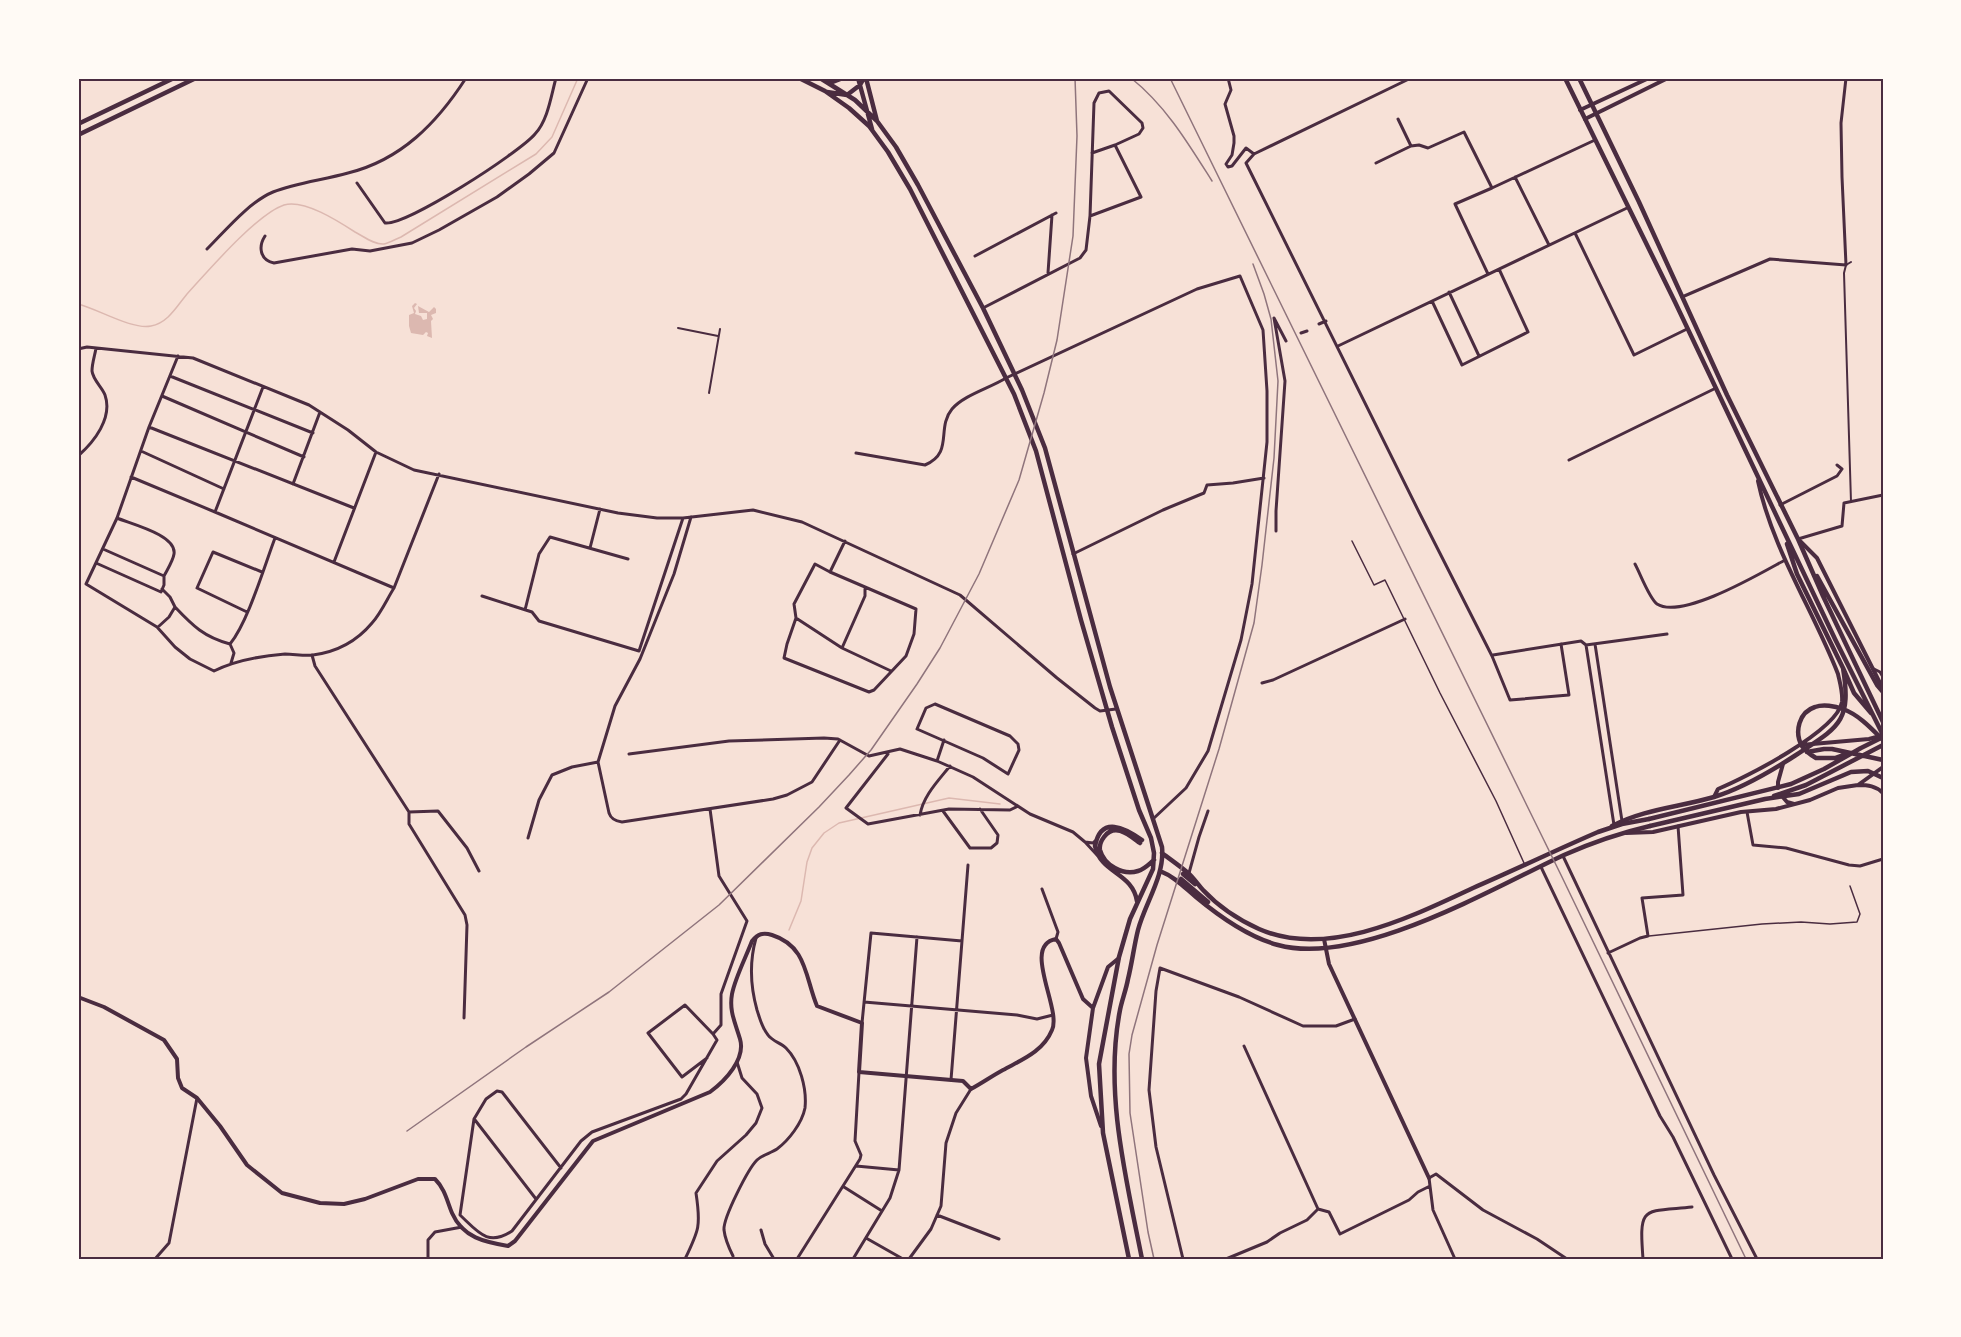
<svg xmlns="http://www.w3.org/2000/svg" width="1961" height="1337" font-family="Cabin,sans-serif">
	<rect width="100%" height="100%" fill="#f7e1d7"/>
	<path fill="#dcb8b0" d="M 415,303 L 417,304 L 414,308 L 416,311 L 415,314 L 421,316 L 423,320 L 427,319 L 427,313 L 419,313 L 418,306 L 429,312 L 434,307 L 436,309 L 436,313 L 431,315 L 433,319 L 431,321 L 432,338 L 427,336 L 428,333 L 426,332 L 423,335 L 411,333 L 409,326 L 409,315 L 414,313 L 412,306 Z"/>
	<g fill="none" stroke-linecap="round" stroke-linejoin="round">
		<path stroke="#dcb8b0" stroke-width="1.5" d="M 78,304 C 98,309 132,330 151,326 C 168,323 177,306 187,294 C 208,271 257,214 284,205 C 304,199 338,221 355,232 C 363,236 374,245 384,244 C 389,243 396,239 401,237 L 536,154 L 552,137 L 578,78
			M 789,930 L 801,901 L 807,862 L 812,848 L 824,833 L 839,823 L 949,798 L 1000,804"/>
		<path stroke="#4a2c40" stroke-width="1.5" d="M 1352,541 L 1374,585 L 1385,580 L 1440,693 L 1496,801 L 1524,863
			M 1649,936 L 1762,924 L 1801,922 L 1830,924 L 1857,922 L 1860,914 L 1850,886"/>
		<path stroke="#4a2c40" stroke-width="2" d="M 1851,262 L 1846,265 L 1844,273 L 1851,502
			M 678,328 L 718,336
			M 709,393 L 720,329"/>
		<path stroke="#4a2c40" stroke-width="3" d="M 1228,78 L 1231,90 L 1225,104 L 1234,136 L 1234,143 L 1232,155 L 1226,164 L 1228,167 L 1232,166 L 1246,148 L 1254,154
			M 1411,78 L 1254,154 L 1246,163 L 1419,512 L 1492,656 L 1510,700 L 1569,695 L 1561,644
			M 1398,119 L 1411,146
			M 1092,153 L 1115,145
			M 1376,163 L 1411,146 L 1419,145 L 1428,148 L 1464,132 L 1492,188 L 1455,204 L 1488,274
			M 1515,177 L 1549,245
			M 357,183 L 385,223 C 406,226 519,153 535,134 C 548,120 551,96 556,78
			M 1492,188 L 1595,140
			M 1575,233 L 1634,355 L 1687,329
			M 265,236 C 258,247 260,260 274,263 L 352,249 L 370,251 L 412,243 L 439,230 L 497,197 L 529,174 L 554,153 L 588,78
			M 207,249 C 225,231 249,202 273,192 C 296,183 323,180 348,173 C 401,160 437,123 466,78
			M 975,256 L 1056,213
			M 1048,273 L 1052,215
			M 1449,292 L 1479,356
			M 1682,297 L 1770,259 L 1846,265 L 1842,177 L 1841,123 L 1846,78
			M 1432,301 L 1462,365 L 1528,332 L 1499,269
			M 983,308 L 1080,258 L 1086,250 L 1090,216 L 1141,197 L 1115,145 L 1139,134 L 1143,128 L 1142,123 L 1109,91 L 1099,93 L 1094,103 L 1090,216
			M 1319,324 L 1326,321
			M 1301,333 L 1307,331
			M 1338,346 L 1627,208
			M 78,349 L 87,347 L 193,358 L 309,405 L 348,430 L 376,452 L 414,470 L 618,513 L 657,518 L 683,518 L 753,510 L 802,522 L 960,595 L 1057,678 L 1095,708 L 1100,711 L 1116,709
			M 178,356 L 149,427 L 117,518 L 86,584 L 157,627 L 175,647 L 190,659 L 214,671 C 236,660 260,656 285,654 C 294,654 304,656 313,655 C 336,652 357,641 372,623 C 381,613 387,599 394,588
			M 170,376 L 313,433
			M 263,387 L 215,512 L 394,588 L 439,474
			M 162,396 L 304,457
			M 149,427 L 354,508
			M 141,451 L 224,489
			M 856,453 L 925,465 C 954,453 936,428 952,409 C 964,395 990,388 1006,378 L 1197,289 L 1240,276 L 1263,330 L 1267,391 L 1267,442 L 1252,584 L 1241,640 L 1208,751 L 1186,788 L 1153,819
			M 78,456 C 94,442 113,418 105,395 C 102,387 93,380 92,371 C 92,363 95,355 96,348
			M 1569,460 L 1716,388
			M 131,477 L 215,512
			M 293,484 L 320,412
			M 1780,505 L 1837,476 L 1842,469 L 1837,465
			M 1276,531 L 1276,511 L 1285,381 L 1274,318 L 1286,341
			M 1798,539 L 1842,526 L 1844,503 L 1883,495
			M 590,548 L 600,509
			M 103,549 L 164,576 C 167,570 173,561 174,554 C 177,535 131,524 117,518
			M 1073,554 L 1163,510 L 1204,493 L 1207,485 L 1233,483 L 1264,478
			M 334,562 L 376,452
			M 96,563 L 161,592 L 164,585 L 164,576
			M 1635,564 C 1640,573 1649,598 1657,604 C 1682,620 1761,573 1785,560
			M 830,572 L 815,564 L 794,604 L 796,618 L 842,648 L 891,671
			M 482,596 L 532,612 L 539,621 L 639,651 L 683,518
			M 175,607 C 193,626 204,637 230,644 L 234,653 L 231,663
			M 525,610 L 539,554 L 550,537 L 628,559
			M 247,612 L 197,588 L 213,552 L 262,572
			M 796,618 L 787,644 L 784,658 L 869,692 L 874,690 L 906,656 L 914,634 L 916,609 L 865,587
			M 158,627 L 169,617 L 175,607 L 170,597 L 162,589
			M 230,644 C 248,622 264,567 275,538
			M 1595,644 L 1622,821
			M 1586,645 L 1614,825
			M 842,648 L 865,596 L 865,587 L 830,572 L 845,541
			M 312,655 L 315,666 L 409,812 L 409,824 L 465,915 L 467,925 L 464,1018
			M 1493,655 L 1581,641 L 1586,645 L 1667,634
			M 1874,669 L 1880,672 L 1883,677
			M 1262,683 L 1273,680 L 1405,619
			M 935,704 L 1010,736 L 1018,744 L 1019,750 L 1008,774 L 983,758 L 917,729 L 926,708 Z
			M 629,754 L 729,741 L 824,738 L 838,739 L 869,756 L 900,749 L 937,761 L 973,777 L 1030,814 L 1073,832 L 1085,842
			M 888,754 L 846,808 L 868,824 L 949,809 L 1010,810 L 1018,806
			M 937,761 L 944,740
			M 598,762 L 609,813 C 611,819 615,821 622,822 L 773,799 L 787,795 L 812,782 L 840,740
			M 710,809 L 719,876 L 747,921 L 721,994 L 721,1025 L 713,1034
			M 943,811 L 970,848 L 991,848 L 997,843 L 998,835 L 980,809
			M 409,812 L 438,811 L 467,848 L 479,871
			M 1747,812 L 1753,845 L 1786,848 L 1849,865 L 1860,866 L 1883,859
			M 920,815 C 923,796 938,781 950,766
			M 528,838 L 539,800 L 552,775 L 572,767 L 598,762 L 615,706 L 640,659 L 674,574 L 691,517
			M 1095,841 L 1093,843 L 1085,842 L 1097,855
			M 1563,856 L 1714,1175 L 1757,1259
			M 1541,867 L 1660,1116 L 1673,1137 L 1732,1259
			M 1189,873 L 1199,837 L 1208,811
			M 1042,889 L 1058,932 L 1056,939
			M 1608,953 L 1640,938 L 1648,936 L 1642,898 L 1683,895 L 1678,826
			M 864,1002 L 1017,1015 L 1037,1019 L 1053,1015
			M 862,1023 L 871,933 L 962,941
			M 951,1080 L 968,865
			M 475,1120 L 536,1199
			M 856,1166 L 899,1170
			M 561,1168 L 502,1092 L 497,1091 L 486,1099 L 474,1119 L 460,1215 C 478,1232 488,1247 512,1231 L 581,1141 L 592,1132 L 681,1099 L 686,1094 L 717,1040 L 713,1034 L 685,1005 L 648,1033 L 682,1077 L 707,1058
			M 844,1187 L 882,1211
			M 1318,1209 L 1329,1212 L 1340,1234 L 1409,1200 L 1418,1192 L 1430,1186
			M 937,1215 L 999,1239
			M 761,1230 L 765,1244 L 774,1259
			M 866,1238 L 903,1259
			M 733,1256 C 729,1248 725,1239 724,1230 C 723,1218 748,1169 757,1160 C 762,1155 771,1153 777,1149 C 789,1140 802,1123 805,1108 C 807,1089 800,1062 786,1048 C 781,1043 772,1041 768,1035 C 762,1028 760,1019 757,1010 C 750,985 749,963 756,938
			M 155,1259 L 169,1243 L 197,1098
			M 428,1259 L 428,1240 L 435,1232 L 462,1227
			M 685,1259 C 699,1230 701,1226 696,1193 L 717,1161 L 746,1135 L 756,1123 L 762,1108 L 757,1094 L 742,1078 L 737,1062
			M 797,1259 L 860,1159 L 861,1155 L 855,1141 L 859,1072
			M 853,1259 L 890,1198 L 899,1170 L 917,937
			M 909,1259 L 931,1229 L 941,1206 L 946,1143 L 956,1113 L 971,1089
			M 1183,1259 L 1156,1147 L 1149,1090 L 1156,991 L 1160,968 L 1239,997 L 1303,1026 L 1336,1026 L 1355,1019
			M 1226,1259 L 1267,1242 L 1280,1233 L 1307,1220 L 1318,1209 L 1244,1046
			M 1455,1259 L 1433,1210 L 1429,1178 L 1436,1174 L 1483,1210 L 1537,1239 L 1567,1259
			M 1643,1259 C 1639,1205 1642,1212 1692,1207"/>
		<path stroke="#4a2c40" stroke-width="4" d="M 1580,110 L 1649,78
			M 1585,119 L 1668,78
			M 1800,541 L 1817,558 L 1883,689
			M 1801,745 L 1869,739 L 1880,736
			M 1858,785 C 1868,785 1876,786 1883,793
			M 1778,788 L 1778,782 L 1783,764
			M 1781,795 L 1787,802 L 1794,804
			M 1714,797 L 1718,789 C 1745,778 1837,731 1842,702 C 1843,693 1840,683 1838,674 C 1813,610 1772,548 1758,481
			M 1626,833 L 1653,832 L 1741,812 L 1776,809 L 1810,800 L 1838,788 L 1858,785 L 1883,767
			M 1324,939 L 1329,964 L 1429,1178
			M 78,997 L 104,1007 L 164,1040 L 177,1059 L 178,1078 L 182,1088 L 197,1098 L 220,1126 L 247,1165 L 282,1193 L 320,1203 L 344,1204 L 365,1199 L 418,1179 L 435,1179 C 445,1189 447,1201 452,1213 C 463,1238 485,1242 508,1246 L 515,1241 L 593,1141 L 710,1092 C 725,1081 746,1059 740,1039 C 735,1022 729,1011 732,994 C 735,978 746,957 752,941 C 758,934 763,932 772,935 C 807,946 805,977 817,1006 L 862,1023 L 859,1072 L 963,1081 L 971,1089 C 982,1083 992,1076 1003,1070 C 1021,1060 1043,1052 1052,1030 C 1062,1009 1021,945 1056,939 L 1059,943 L 1083,999 L 1093,1008
			M 1101,1126 L 1091,1096 L 1086,1058 L 1093,1008 L 1108,967 L 1119,958"/>
		<path stroke="#4a2c40" stroke-width="4.5" d="M 1565,78 L 1675,302 L 1835,639 L 1883,735
			M 1579,78 L 1639,202 L 1727,395 L 1798,539 L 1823,596 L 1883,722
			M 1787,544 L 1797,574 L 1843,668 L 1854,693 L 1871,713
			M 1817,576 L 1877,685 L 1883,692
			M 1859,749 L 1883,737
			M 1807,752 L 1824,749 L 1832,749 L 1883,760
			M 1846,754 L 1835,758 L 1816,758 C 1811,755 1805,751 1802,746 C 1794,732 1799,712 1815,707 C 1823,704 1835,706 1843,709 C 1859,715 1871,728 1883,740
			M 1774,796 L 1806,785 L 1883,745
			M 1649,819 L 1791,784 L 1824,769 L 1861,748
			M 1612,826 C 1644,809 1680,807 1714,797 C 1743,788 1770,772 1796,755 C 1838,727 1852,723 1843,668
			M 1650,826 L 1765,799 L 1799,794 L 1851,772 L 1868,771 L 1883,778"/>
		<path stroke="#4a2c40" stroke-width="4.5" d="M 799,78 L 825,91 L 849,108 L 869,126 L 888,152 L 910,189 L 1014,394 L 1036,451 L 1081,620 L 1112,727 L 1139,810 L 1151,838 L 1154,853 L 1153,869 L 1130,919 L 1119,957 L 1099,1064 L 1103,1133 L 1129,1259
			M 820,78 L 855,100 L 877,121 L 896,147 L 918,185 L 983,308 L 1022,390 L 1045,448 L 1110,687 L 1162,847 C 1165,876 1145,903 1138,930 C 1134,946 1132,963 1128,979 C 1126,990 1122,1000 1120,1010 C 1104,1092 1126,1178 1142,1259
			M 858,78 L 872,129
			M 866,78 L 877,121
			M 830,83 L 843,78
			M 827,92 L 847,95 L 860,85 L 864,78
			M 78,124 L 174,78
			M 78,135 L 196,78
			M 1140,843 C 1129,835 1115,822 1104,837 C 1101,841 1099,845 1100,850 C 1104,865 1123,876 1138,871 C 1145,869 1149,864 1154,860
			M 1162,853 C 1171,860 1180,866 1188,873 C 1194,878 1198,885 1203,890 C 1218,906 1239,920 1259,929 C 1327,959 1411,917 1473,888 C 1515,870 1556,850 1598,832 L 1622,824 L 1649,819
			M 1160,871 C 1175,877 1184,887 1196,897 C 1220,917 1248,937 1278,945 C 1359,967 1491,889 1564,855 C 1591,843 1620,833 1650,826
			M 1183,874 L 1195,884
			M 1181,879 L 1208,902
			M 1137,901 C 1132,872 1101,874 1095,846 C 1101,815 1125,828 1142,840"/>
		<path stroke="#8f747c" stroke-width="1.5" d="M 1131,78 C 1166,106 1188,143 1212,181
			M 1170,78 L 1561,875 L 1746,1259
			M 407,1131 L 526,1047 L 609,992 L 719,905 L 819,807 L 849,775 L 871,750 L 917,684 L 940,648 L 979,574 L 1019,480 L 1044,393 L 1057,340 L 1073,236 L 1077,136 L 1075,78
			M 1154,1259 L 1148,1232 L 1130,1113 L 1129,1054 L 1132,1035 L 1157,945 L 1219,749 L 1254,623 L 1262,565 L 1274,458 L 1278,381 L 1271,319 L 1264,294 L 1253,264"/>
	</g>
	<rect width="1961" height="1337" fill="none" stroke="#fffaf5" stroke-width="159"/>
	<rect x="80" y="80" width="1802" height="1178" fill="none" stroke="#4a2c40" stroke-width="2"/>
</svg>
